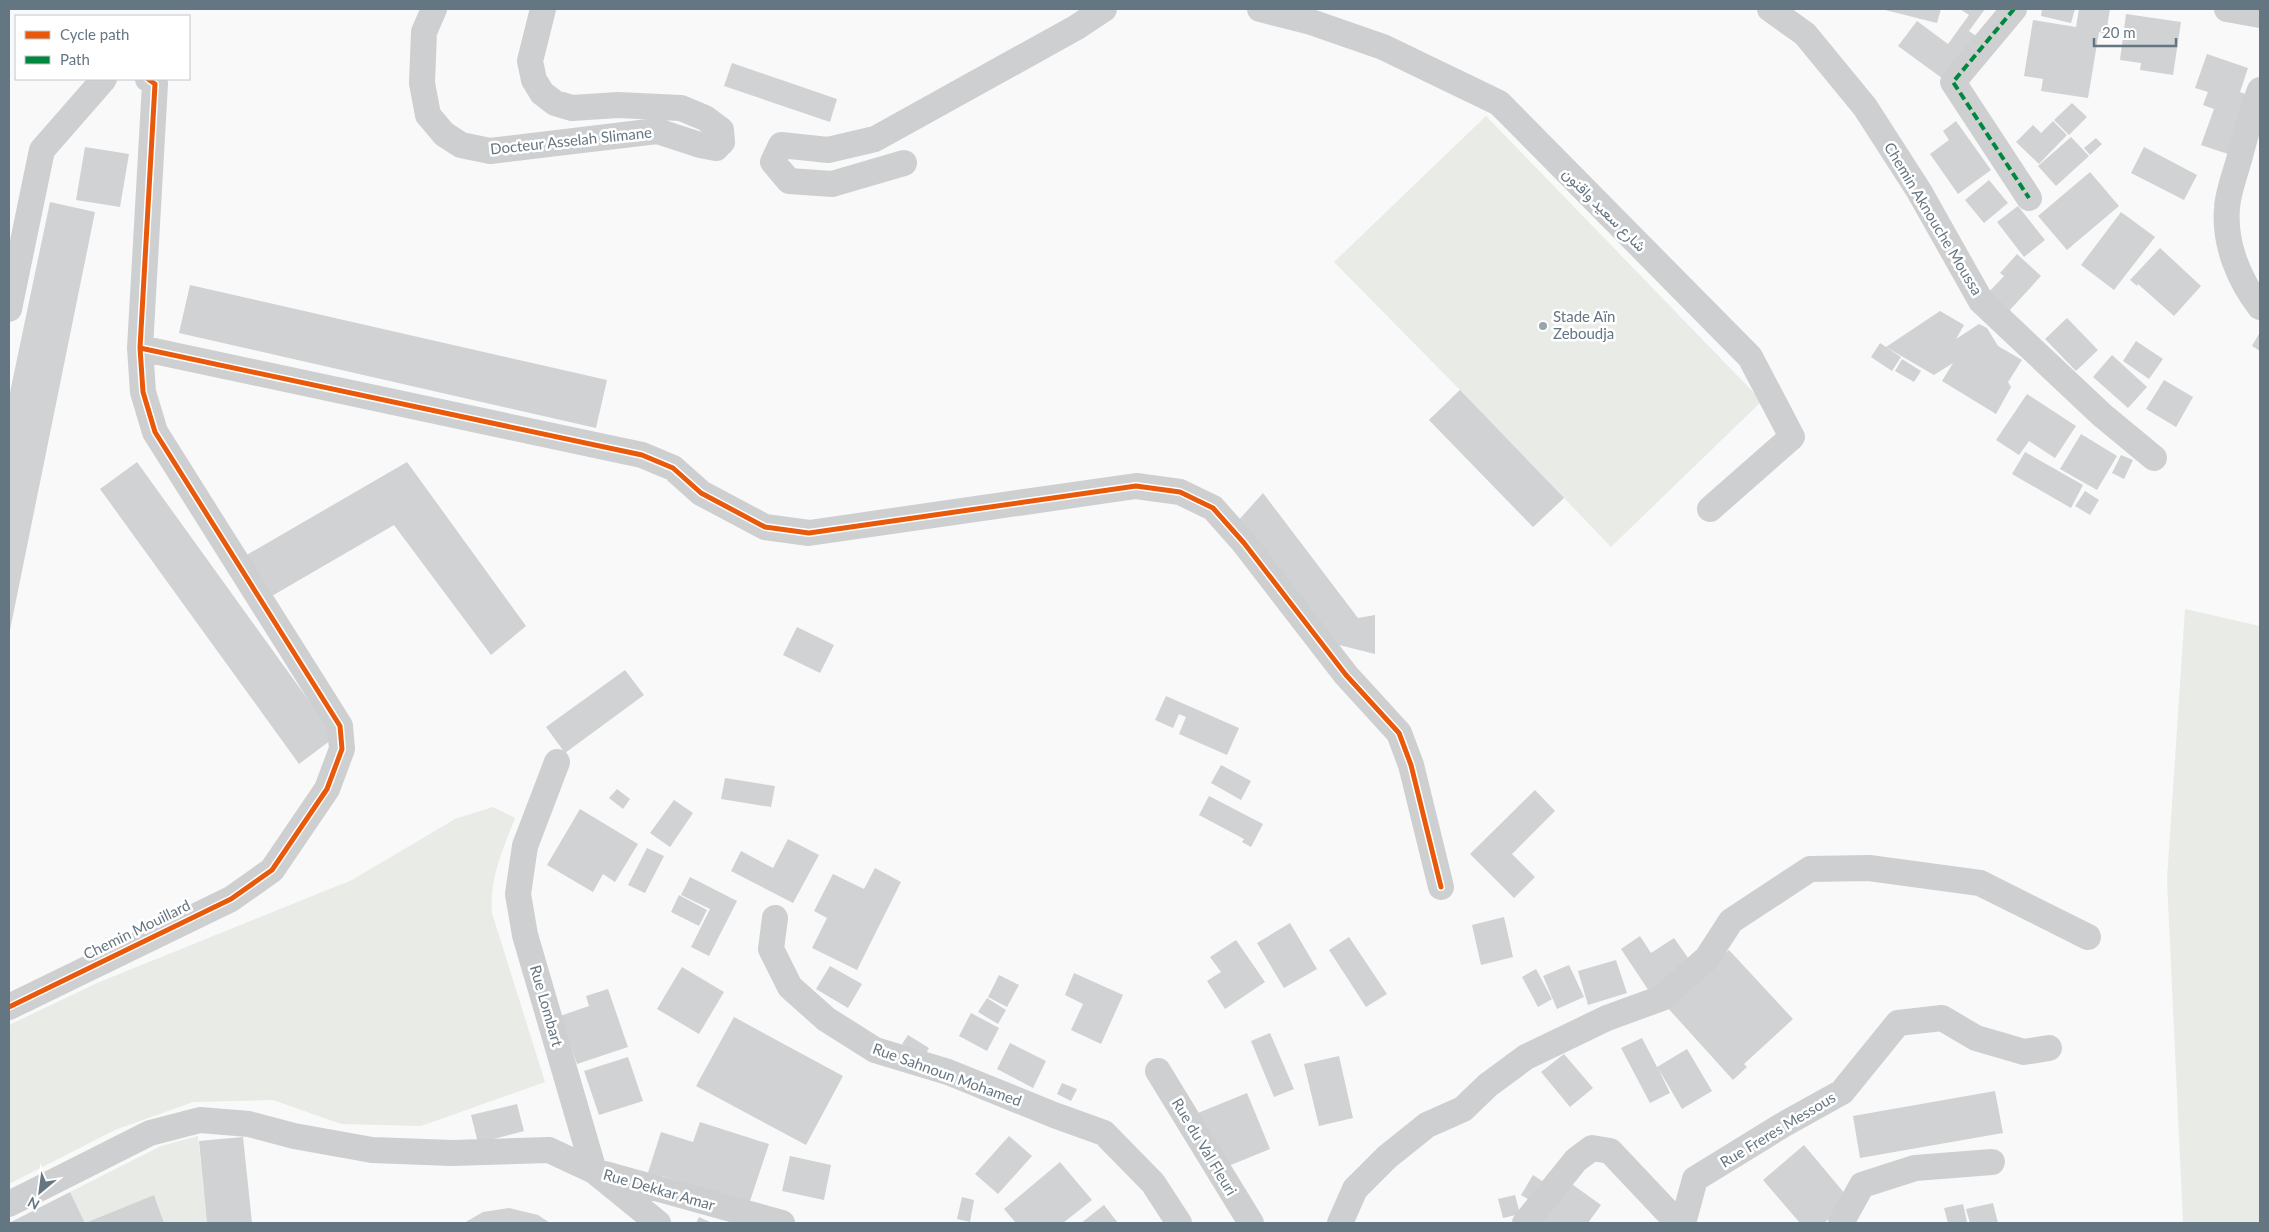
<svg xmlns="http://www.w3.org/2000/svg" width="2269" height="1232" font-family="Lato,Vazirmatn,sans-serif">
	<rect width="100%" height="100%" fill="#f9f9f9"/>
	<path fill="#e8ebe6" d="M 1486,116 L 1762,401 L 1611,547 L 1564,498 L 1533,527 L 1429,420 L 1460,390 L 1334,262 Z
		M 2185,609 L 2260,626 L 2260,1223 L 2183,1223 L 2167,879 Z
		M 493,807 L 515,818 C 503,849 489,879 492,913 L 545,1082 L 421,1126 L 341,1124 L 273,1100 L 193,1102 L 115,1130 L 9,1184 L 9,1025 L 97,983 L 352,880 L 455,819 Z
		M 198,1136 L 207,1223 L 164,1223 L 154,1195 L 85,1223 L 70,1192 L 161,1146 Z"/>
	<path fill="#d0d2d3" d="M 1881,9 L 1941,9 L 1937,23 Z
		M 1960,9 L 1985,9 L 1969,31 L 1979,38 L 1946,81 L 1898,46 L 1917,21 L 1948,44 L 1969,15 Z
		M 2042,9 L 2075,9 L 2071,23 L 2041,16 Z
		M 2079,9 L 2110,9 L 2106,34 L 2099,32 L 2088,98 L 2041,91 L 2043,79 L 2024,76 L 2033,20 L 2076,27 Z
		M 2126,14 L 2181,22 L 2173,75 L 2140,70 L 2141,63 L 2120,60 Z
		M 2207,54 L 2248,68 L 2240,92 L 2248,95 L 2228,154 L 2201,145 L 2214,109 L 2203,105 L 2208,92 L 2195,88 Z
		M 732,63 L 837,99 L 830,122 L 724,86 Z
		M 2072,103 L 2087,117 L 2069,135 L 2054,120 Z
		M 1956,121 L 1991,170 L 1958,194 L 1930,154 L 1949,140 L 1943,131 Z
		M 2053,121 L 2067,135 L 2039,164 L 2016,142 L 2033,125 L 2041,133 Z
		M 2071,137 L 2089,156 L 2056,186 L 2038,166 Z
		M 2096,138 L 2102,144 L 2090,155 L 2084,148 Z
		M 85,147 L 129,154 L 120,207 L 76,200 Z
		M 2144,147 L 2197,175 L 2184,200 L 2131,173 Z
		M 2090,172 L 2119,206 L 2067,250 L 2038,216 Z
		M 1989,180 L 2008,203 L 1984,223 L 1965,200 Z
		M 50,202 L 95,212 L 10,630 L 9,397 Z
		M 2018,206 L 2045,240 L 2024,257 L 1997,222 Z
		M 2121,212 L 2155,237 L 2114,290 L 2081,265 Z
		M 2160,248 L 2201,286 L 2174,316 L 2138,284 L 2137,286 L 2130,280 Z
		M 2017,254 L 2041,276 L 2008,312 L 1988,293 L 2004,276 L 2000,273 Z
		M 190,285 L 607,380 L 596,428 L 179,333 Z
		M 1940,311 L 1964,325 L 1956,339 L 1979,324 L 1987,328 L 1998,346 L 2022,360 L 2008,382 L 2011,387 L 1996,414 L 1942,381 L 1953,363 L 1934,375 L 1886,347 Z
		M 2067,318 L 2098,350 L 2076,371 L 2045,339 Z
		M 2260,332 L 2260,351 L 2252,346 Z
		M 2136,341 L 2163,359 L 2149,379 L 2123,361 Z
		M 1880,343 L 1901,357 L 1892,371 L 1871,357 Z
		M 2112,355 L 2147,387 L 2128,408 L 2093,377 Z
		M 1902,359 L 1921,371 L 1914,382 L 1895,371 Z
		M 2164,380 L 2193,397 L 2176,427 L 2146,409 Z
		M 1460,390 L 1564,498 L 1533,527 L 1429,420 Z
		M 2027,394 L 2076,426 L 2055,458 L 2029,441 L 2019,455 L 1996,440 Z
		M 2081,434 L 2117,456 L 2097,490 L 2060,469 Z
		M 2025,452 L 2083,485 L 2071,508 L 2012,474 Z
		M 2121,455 L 2133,460 L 2124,479 L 2112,473 Z
		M 137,462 L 335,737 L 299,764 L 100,489 Z
		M 407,462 L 526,626 L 491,655 L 394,525 L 265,600 L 238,560 Z
		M 2085,491 L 2099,500 L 2090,515 L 2075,506 Z
		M 1263,493 L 1358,618 L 1375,615 L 1375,654 L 1339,645 L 1237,522 Z
		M 797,627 L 834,645 L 820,673 L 783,655 Z
		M 625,670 L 644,695 L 565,753 L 546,727 Z
		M 1166,696 L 1239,728 L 1227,755 L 1179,734 L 1186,717 L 1179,714 L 1173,728 L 1155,720 Z
		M 1221,765 L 1251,781 L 1241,800 L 1211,783 Z
		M 725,778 L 775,786 L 771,807 L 721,799 Z
		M 617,789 L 630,799 L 623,809 L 609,798 Z
		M 1535,790 L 1555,811 L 1512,854 L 1535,877 L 1514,898 L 1470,854 Z
		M 1209,796 L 1263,824 L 1251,847 L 1242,842 L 1244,839 L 1199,815 Z
		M 674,800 L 693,813 L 670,847 L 650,833 Z
		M 580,809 L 638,844 L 615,882 L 603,874 L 593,892 L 547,865 Z
		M 788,839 L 819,855 L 793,903 L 731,871 L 741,851 L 773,868 Z
		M 647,848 L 664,856 L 645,893 L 628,885 Z
		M 875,868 L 901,882 L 857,970 L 812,948 L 827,918 L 814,911 L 833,874 L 864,889 Z
		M 690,877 L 737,901 L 709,956 L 691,947 L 710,909 L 681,895 Z
		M 679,895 L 707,910 L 699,926 L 671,912 Z
		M 1504,917 L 1513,957 L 1481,965 L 1472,925 Z
		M 1290,923 L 1317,969 L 1284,988 L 1257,943 Z
		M 1640,936 L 1651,953 L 1674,938 L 1693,965 L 1651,994 L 1621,949 Z
		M 1349,937 L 1387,994 L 1366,1007 L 1329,950 Z
		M 1236,940 L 1265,982 L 1225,1009 L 1207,981 L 1221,972 L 1210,957 Z
		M 1729,950 L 1793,1019 L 1744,1064 L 1747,1067 L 1733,1080 L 1666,1006 Z
		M 1616,960 L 1627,993 L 1588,1005 L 1578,971 Z
		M 1569,965 L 1584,997 L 1557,1009 L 1543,976 Z
		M 830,966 L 862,984 L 848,1008 L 816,989 Z
		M 682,967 L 724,992 L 699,1034 L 657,1009 Z
		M 1536,969 L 1552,999 L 1538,1007 L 1522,977 Z
		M 1074,973 L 1123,995 L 1101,1044 L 1071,1030 L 1083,1004 L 1065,995 Z
		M 999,975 L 1019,985 L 1007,1007 L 988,997 Z
		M 608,989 L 628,1047 L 577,1064 L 560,1016 L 589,1006 L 586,996 Z
		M 987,998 L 1006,1010 L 998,1024 L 978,1012 Z
		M 971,1013 L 999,1028 L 987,1051 L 959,1036 Z
		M 734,1017 L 843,1076 L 806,1145 L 696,1086 Z
		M 1270,1033 L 1294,1089 L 1274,1097 L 1251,1041 Z
		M 908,1035 L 929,1048 L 924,1057 L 902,1044 Z
		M 1642,1038 L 1657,1067 L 1687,1049 L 1712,1091 L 1682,1109 L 1658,1068 L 1670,1093 L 1650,1103 L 1621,1048 Z
		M 1010,1043 L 1046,1061 L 1033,1088 L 997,1069 Z
		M 1564,1054 L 1593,1088 L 1570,1107 L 1541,1072 Z
		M 1339,1056 L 1353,1118 L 1319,1126 L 1304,1064 Z
		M 628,1057 L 643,1101 L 599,1115 L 584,1071 Z
		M 1062,1083 L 1077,1089 L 1071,1101 L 1057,1094 Z
		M 1995,1091 L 2003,1133 L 1860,1158 L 1853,1116 Z
		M 1247,1093 L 1270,1149 L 1221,1169 L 1198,1113 Z
		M 517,1104 L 524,1131 L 478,1143 L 471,1115 Z
		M 700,1122 L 769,1144 L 749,1204 L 662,1176 L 660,1183 L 646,1179 L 661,1132 L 693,1142 Z
		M 1009,1136 L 1032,1156 L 998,1194 L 975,1174 Z
		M 243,1137 L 252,1223 L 207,1223 L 199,1141 Z
		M 1804,1145 L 1851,1201 L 1824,1223 L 1800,1223 L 1763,1180 Z
		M 790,1156 L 831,1165 L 824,1200 L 782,1191 Z
		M 1060,1162 L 1092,1200 L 1063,1223 L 1016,1223 L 1004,1209 Z
		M 1533,1175 L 1545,1183 L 1533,1202 L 1521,1195 Z
		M 1569,1182 L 1601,1205 L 1588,1223 L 1539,1223 Z
		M 70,1192 L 85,1223 L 154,1195 L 164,1223 L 9,1223 Z
		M 1515,1195 L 1520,1214 L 1503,1218 L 1498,1199 Z
		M 962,1197 L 974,1200 L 970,1222 L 957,1219 Z
		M 1993,1203 L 1998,1223 L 1970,1223 L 1966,1209 Z
		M 1963,1204 L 1967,1222 L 1948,1223 L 1944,1208 Z
		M 1104,1205 L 1118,1223 L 1081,1223 Z
		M 509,1208 L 538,1215 L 550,1223 L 464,1223 L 483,1212 Z
		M 699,1217 L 712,1223 L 696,1223 Z"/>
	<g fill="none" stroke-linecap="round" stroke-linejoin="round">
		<path stroke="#cecfd0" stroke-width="26" d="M 434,9 L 424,32 L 422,83 L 428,115 L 444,134 L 461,145 L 490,151 L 657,131 L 700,145 L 716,148 L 722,142 L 721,130 L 705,118 L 681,108 L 618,105 L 572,108 L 555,103 L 542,93 L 534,80 L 530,61 L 543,9
			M 1260,9 L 1311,22 L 1383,47 L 1499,103 L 1750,357 L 1792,437 L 1710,509
			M 1770,9 L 1805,34 L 1865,107 L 1919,191 L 1981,301 L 2102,415 L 2154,458
			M 2014,9 L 1953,82 L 2029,198
			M 2227,9 L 2260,15
			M 2260,90 C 2252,111 2246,133 2240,156 C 2236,172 2228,191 2227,208 C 2224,244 2239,280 2260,307
			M 904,163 L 832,184 L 789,181 L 773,162 L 781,145 L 828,150 L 875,139 L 1077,27 L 1104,9
			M 9,309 L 42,150 L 104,79
			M 140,348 L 642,455 L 673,468 L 701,493 L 765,527 L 809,533 L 1136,486 L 1180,492 L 1213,508 L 1244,543 L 1346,675 L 1399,733 L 1411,765 L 1441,887
			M 557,762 L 525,846 L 518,894 L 525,935 L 594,1171 L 658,1223
			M 775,918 L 771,949 L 790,987 L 826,1019 L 875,1050 L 948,1072 L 1054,1115 L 1104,1133 L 1153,1183 L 1179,1223
			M 9,1007 L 231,899 L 272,870 L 327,789 L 342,749 L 340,726 L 155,432 L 143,392 L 140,348 L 155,84 L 148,79
			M 1158,1071 L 1251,1223
			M 9,1204 L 150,1133 L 200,1120 L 249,1124 L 294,1136 L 372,1150 L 452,1153 L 549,1150 L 594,1171 L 782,1223
			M 1340,1223 L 1355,1189 L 1387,1157 L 1427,1125 L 1463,1109 L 1488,1085 L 1526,1057 L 1607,1018 L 1662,998 L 1707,958 L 1731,921 L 1810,869 L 1869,868 L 1980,883 L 2088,937
			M 1525,1223 L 1576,1160 L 1592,1148 L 1610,1151 L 1678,1223
			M 1683,1223 L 1695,1179 L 1781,1126 L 1842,1092 L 1898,1023 L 1942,1018 L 1976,1038 L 2024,1052 L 2049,1048
			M 1841,1223 L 1862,1185 L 1915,1168 L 1992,1162"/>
		<path stroke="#00873e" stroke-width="4" stroke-dasharray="8 4" stroke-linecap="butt" d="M 2014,9 L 1953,82 L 2029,198"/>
		<defs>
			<path id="cycleway" d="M 140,348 L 642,455 L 673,468 L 701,493 L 765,527 L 809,533 L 1136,486 L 1180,492 L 1213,508 L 1244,543 L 1346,675 L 1399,733 L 1411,765 L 1441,887
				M 9,1007 L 231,899 L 272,870 L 327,789 L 342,749 L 340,726 L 155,432 L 143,392 L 140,348 L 155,84 L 148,79"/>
		</defs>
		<use href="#cycleway" stroke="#fff" stroke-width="8"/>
		<use href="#cycleway" stroke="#e8590c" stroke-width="5"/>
	</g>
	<circle fill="#99a4ac" stroke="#fff" stroke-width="2" cx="1543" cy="326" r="5"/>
	<g text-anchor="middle" stroke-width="5" stroke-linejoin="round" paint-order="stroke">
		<g font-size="15" fill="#657683" stroke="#fff">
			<text transform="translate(571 141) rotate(-6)" y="5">Docteur Asselah Slimane</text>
			<text transform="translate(1604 210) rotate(45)" y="5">شارع سعيد واقنون</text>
			<text transform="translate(1933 219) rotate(59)" y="5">Chemin Aknouche Moussa</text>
			<text transform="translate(137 930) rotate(-26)" y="5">Chemin Mouillard</text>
			<text transform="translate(546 1006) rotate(74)" y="5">Rue Lombart</text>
			<text transform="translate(947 1075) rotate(20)" y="5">Rue Sahnoun Mohamed</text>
			<text transform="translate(1778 1130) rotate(-31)" y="5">Rue Freres Messous</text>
			<text transform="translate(1204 1147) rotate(59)" y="5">Rue du Val Fleuri</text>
			<text transform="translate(659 1190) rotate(16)" y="5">Rue Dekkar Amar</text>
		</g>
		<g font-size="15" fill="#657683" stroke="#fff" text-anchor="start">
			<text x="1553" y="322">Stade Aïn<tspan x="1553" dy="17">Zeboudja</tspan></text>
		</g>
	</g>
	<rect width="2269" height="1232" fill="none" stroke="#657683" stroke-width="20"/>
	<rect x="15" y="15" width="175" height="65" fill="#ffffff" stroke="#c1c8cd"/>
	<rect x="25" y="31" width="25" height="8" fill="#e8590c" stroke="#c1c8cd"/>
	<text x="60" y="40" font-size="15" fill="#657683">Cycle path</text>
	<rect x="25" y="56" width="25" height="8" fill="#00873e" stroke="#c1c8cd"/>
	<text x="60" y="65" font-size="15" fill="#657683">Path</text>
	<g transform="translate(40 1192) rotate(209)" stroke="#ffffff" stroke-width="4" paint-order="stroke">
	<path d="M0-4L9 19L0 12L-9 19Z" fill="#657683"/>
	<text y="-8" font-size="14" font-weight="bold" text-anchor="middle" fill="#657683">N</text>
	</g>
	<path d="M2094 38v8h82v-8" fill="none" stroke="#657683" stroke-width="2.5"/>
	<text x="2102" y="38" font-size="15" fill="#657683" stroke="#ffffff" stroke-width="4" paint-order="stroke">20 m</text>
</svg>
